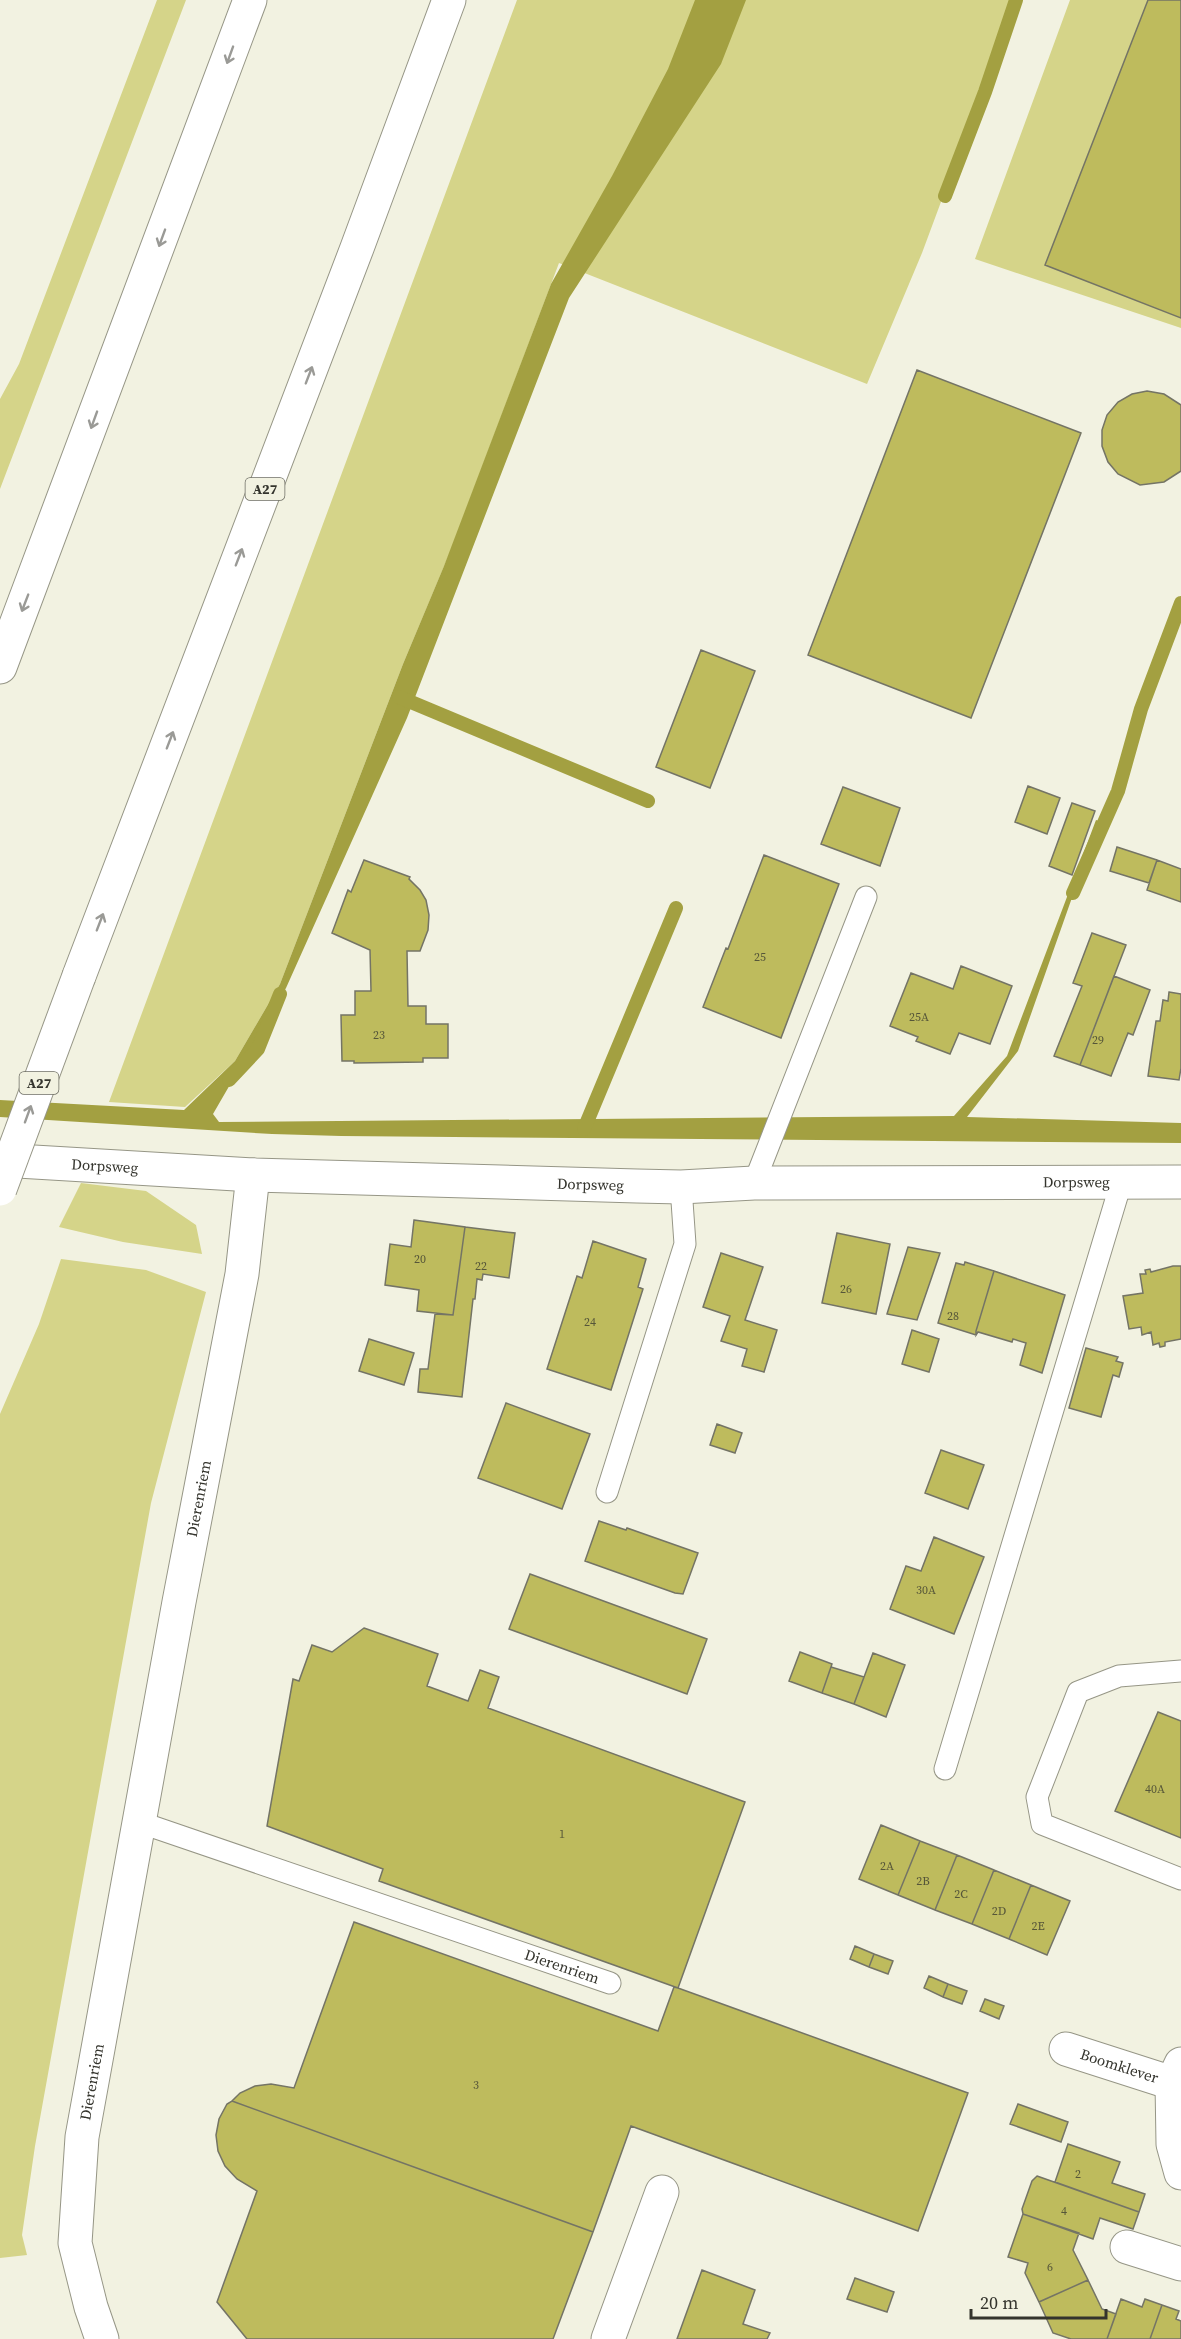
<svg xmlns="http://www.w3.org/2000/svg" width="1181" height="2339" font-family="'Source Serif 4',serif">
	<rect width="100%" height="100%" fill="#f2f2e1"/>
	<path fill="#d5d489" d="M 157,0 L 186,0 L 0,489 L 0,399 L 19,364 Z
		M 517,0 L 1016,0 L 922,253 L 867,384 L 559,263 L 450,552 L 403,664 L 280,984 L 235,1061 L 185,1107 L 109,1102 Z
		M 1070,0 L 1181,0 L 1181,328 L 975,259 Z
		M 81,1183 L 146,1191 L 196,1225 L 202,1254 L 123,1242 L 59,1227 Z
		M 61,1259 L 146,1270 L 206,1292 L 151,1503 L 35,2146 L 22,2235 L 27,2255 L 0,2258 L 0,1414 L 39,1324 Z"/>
	<path fill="#a3a041" d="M 695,0 L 746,0 L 721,64 L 569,298 L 407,718 L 286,988 L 213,1114 L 219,1122 L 954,1116 L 1007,1056 L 1096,820 L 1099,821 L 1018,1051 L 967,1117 L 1181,1123 L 1181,1143 L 341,1136 L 272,1134 L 0,1117 L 0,1100 L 184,1110 L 235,1061 L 280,984 L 403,664 L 444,566 L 551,284 L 612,176 L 668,69 Z"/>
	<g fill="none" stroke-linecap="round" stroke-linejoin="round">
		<path stroke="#a3a041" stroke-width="14" d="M 945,196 L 985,92 L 1016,0
			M 399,697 L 648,801
			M 1073,893 L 1118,791 L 1141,709 L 1181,603
			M 229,1080 L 258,1049 L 280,994
			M 584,1129 L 676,908"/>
	</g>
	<path fill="#bebb5d" stroke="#747465" stroke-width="1.5" d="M 1148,0 L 1181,0 L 1181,318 L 1045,265 Z
		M 917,370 L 1081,433 L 971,718 L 808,655 Z
		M 1147,391 L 1164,394 L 1181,405 L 1181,471 L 1164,482 L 1140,485 L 1118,474 L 1108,462 L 1102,446 L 1102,430 L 1107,415 L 1118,402 L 1132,394 Z
		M 701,650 L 755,671 L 710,788 L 656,767 Z
		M 1028,786 L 1060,798 L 1047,834 L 1015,822 Z
		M 843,787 L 900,808 L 880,866 L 821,844 Z
		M 1072,803 L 1095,811 L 1072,875 L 1049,866 Z
		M 1117,847 L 1157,860 L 1149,883 L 1110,871 Z
		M 764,855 L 839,884 L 781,1038 L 703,1007 L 726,948 L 728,949 Z
		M 364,860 L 410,877 L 409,879 L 420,890 L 426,900 L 429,915 L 428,930 L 420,951 L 407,951 L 408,1006 L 426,1006 L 426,1024 L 448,1024 L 448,1058 L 423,1058 L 423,1062 L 354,1063 L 354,1061 L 342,1061 L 341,1015 L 355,1015 L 355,991 L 371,991 L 370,950 L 332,933 L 348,890 L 351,892 Z
		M 1157,860 L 1181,869 L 1181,902 L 1147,890 Z
		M 1092,933 L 1126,945 L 1080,1065 L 1054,1056 L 1082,986 L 1073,983 Z
		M 961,966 L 1012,986 L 990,1044 L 959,1033 L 950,1054 L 916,1041 L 918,1037 L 890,1026 L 911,973 L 953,989 Z
		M 1114,976 L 1150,990 L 1133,1035 L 1128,1033 L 1111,1076 L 1080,1065 Z
		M 1169,992 L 1181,994 L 1181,1068 L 1179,1080 L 1148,1076 L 1156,1021 L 1160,1021 L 1163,1000 L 1168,1001 Z
		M 414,1220 L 465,1227 L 453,1315 L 417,1311 L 419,1290 L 385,1285 L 390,1244 L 411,1247 Z
		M 465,1227 L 515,1233 L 509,1278 L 483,1274 L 482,1280 L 477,1279 L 475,1299 L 473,1299 L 462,1397 L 418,1392 L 420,1369 L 428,1369 L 435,1314 L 453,1315 Z
		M 837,1233 L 890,1244 L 876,1314 L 822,1303 Z
		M 593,1241 L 646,1259 L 638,1287 L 643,1289 L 611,1390 L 547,1369 L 577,1276 L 582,1278 Z
		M 908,1247 L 940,1253 L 917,1320 L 887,1314 Z
		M 721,1253 L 763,1267 L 745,1320 L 777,1330 L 764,1372 L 742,1366 L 747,1349 L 721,1341 L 730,1316 L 703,1307 Z
		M 965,1262 L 994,1271 L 976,1331 L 976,1335 L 938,1323 L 956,1263 L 964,1265 Z
		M 1173,1266 L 1181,1266 L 1181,1339 L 1165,1342 L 1165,1346 L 1160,1347 L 1159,1343 L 1153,1345 L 1151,1332 L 1142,1335 L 1141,1327 L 1129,1329 L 1123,1296 L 1143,1293 L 1140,1274 L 1146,1274 L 1145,1270 L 1150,1269 L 1151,1272 Z
		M 994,1271 L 1065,1295 L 1042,1373 L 1020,1365 L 1026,1343 L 1013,1339 L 1012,1342 L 978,1332 L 976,1335 L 976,1331 Z
		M 912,1330 L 939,1339 L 929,1372 L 902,1364 Z
		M 369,1339 L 414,1353 L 404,1385 L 359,1371 Z
		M 1086,1348 L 1118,1357 L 1116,1361 L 1123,1363 L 1119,1377 L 1113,1375 L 1101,1417 L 1069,1408 Z
		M 506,1403 L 590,1434 L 562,1509 L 478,1478 Z
		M 717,1424 L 742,1433 L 735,1453 L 710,1445 Z
		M 941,1450 L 984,1465 L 968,1509 L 925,1493 Z
		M 599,1521 L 626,1530 L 627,1528 L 698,1553 L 683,1594 L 675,1593 L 585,1561 Z
		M 934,1537 L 984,1557 L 954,1634 L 890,1609 L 906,1566 L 921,1571 Z
		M 530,1574 L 707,1639 L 687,1694 L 509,1629 Z
		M 364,1628 L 438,1654 L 427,1686 L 468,1701 L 480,1670 L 499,1677 L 488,1708 L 745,1802 L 678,1988 L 379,1881 L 383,1869 L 267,1826 L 293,1679 L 299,1681 L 312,1645 L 332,1652 Z
		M 800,1652 L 832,1664 L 822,1693 L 789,1681 Z
		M 873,1653 L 905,1665 L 886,1717 L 854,1704 Z
		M 831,1667 L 864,1677 L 854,1704 L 822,1693 Z
		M 1158,1712 L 1181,1721 L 1181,1838 L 1115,1811 Z
		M 881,1825 L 920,1841 L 898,1895 L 859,1879 Z
		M 920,1841 L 957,1855 L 935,1910 L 898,1895 Z
		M 957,1855 L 994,1870 L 972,1924 L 935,1910 Z
		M 994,1870 L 1031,1885 L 1009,1939 L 972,1924 Z
		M 1031,1885 L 1070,1901 L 1047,1955 L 1009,1939 Z
		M 354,1922 L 658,2031 L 674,1987 L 678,1988 L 968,2093 L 918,2231 L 631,2126 L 593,2232 L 232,2101 L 240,2093 L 255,2086 L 271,2084 L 294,2088 Z
		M 855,1946 L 874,1954 L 869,1967 L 850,1959 Z
		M 874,1954 L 893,1961 L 888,1974 L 869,1967 Z
		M 929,1976 L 948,1984 L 943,1997 L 924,1988 Z
		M 948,1984 L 967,1991 L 962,2004 L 943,1997 Z
		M 985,1999 L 1004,2006 L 999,2019 L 980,2011 Z
		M 232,2101 L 593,2232 L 553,2339 L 247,2339 L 217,2302 L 257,2191 L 237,2179 L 225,2166 L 218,2151 L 216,2135 L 219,2119 L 227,2104 Z
		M 1018,2104 L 1068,2122 L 1061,2142 L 1010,2124 Z
		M 1068,2144 L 1120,2162 L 1112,2183 L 1145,2194 L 1139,2212 L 1055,2182 Z
		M 1037,2176 L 1139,2212 L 1133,2229 L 1100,2218 L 1093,2239 L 1023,2214 L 1022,2209 L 1032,2181 Z
		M 1023,2214 L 1079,2233 L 1073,2250 L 1088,2280 L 1039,2302 L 1025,2273 L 1028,2263 L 1008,2257 Z
		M 702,2270 L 755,2290 L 743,2324 L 770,2333 L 767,2339 L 677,2339 Z
		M 855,2278 L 894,2292 L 887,2312 L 847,2299 Z
		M 1088,2280 L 1102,2309 L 1116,2314 L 1107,2339 L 1071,2339 L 1053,2333 L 1039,2302 Z
		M 1121,2299 L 1142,2307 L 1145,2299 L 1162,2305 L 1150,2339 L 1107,2339 Z
		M 1162,2305 L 1179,2311 L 1176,2319 L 1181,2321 L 1181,2339 L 1150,2339 Z"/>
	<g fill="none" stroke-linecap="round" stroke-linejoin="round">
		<defs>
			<g id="service">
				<path d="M 754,1183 L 866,897"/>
				<path d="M 607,1492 L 685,1244 L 681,1187"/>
				<path d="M 1181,1671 L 1119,1676 L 1078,1692 L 1037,1797 L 1042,1824 L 1181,1879"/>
				<path d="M 945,1769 L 1121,1183"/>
				<path id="s1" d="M 139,1822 L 610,1983"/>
			</g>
			<g id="minor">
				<path id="s2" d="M 1066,2049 L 1172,2083"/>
				<path d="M 1181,2064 L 1172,2083 L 1173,2144 L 1181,2173"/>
				<path d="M 1127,2247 L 1181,2264"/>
				<path id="s3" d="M 102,2339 L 91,2307 L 75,2243 L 82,2137 L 179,1602 L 242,1274 L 253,1175"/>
				<path d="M 608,2339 L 662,2192"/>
			</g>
			<g id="tertiary">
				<path id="s4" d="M 0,1160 L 253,1175 L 637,1186 L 681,1187 L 754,1183 L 1181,1182"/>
			</g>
			<path id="motorway" d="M 0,667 L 250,0
				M 79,976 L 357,248 L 449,0"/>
		</defs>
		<use href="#service" stroke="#969686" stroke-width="23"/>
		<use href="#minor" stroke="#969686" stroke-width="35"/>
		<use href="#tertiary" stroke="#969686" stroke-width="35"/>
		<use href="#motorway" stroke="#969686" stroke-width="35"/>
		<use href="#service" stroke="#fff" stroke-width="21"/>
		<use href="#minor" stroke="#fff" stroke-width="33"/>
		<use href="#tertiary" stroke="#fff" stroke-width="33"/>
		<use href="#motorway" stroke="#fff" stroke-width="33"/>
		<defs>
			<path id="motorway-bridge" d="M 0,1189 L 79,976"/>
		</defs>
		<use href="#motorway-bridge" stroke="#969686" stroke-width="35" stroke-linecap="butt"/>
		<use href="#motorway-bridge" stroke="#fff" stroke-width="33"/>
	</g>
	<defs><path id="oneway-shaft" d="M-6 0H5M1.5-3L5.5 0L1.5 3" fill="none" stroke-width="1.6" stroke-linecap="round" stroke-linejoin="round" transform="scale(1.5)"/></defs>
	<g stroke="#9a9a96">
		<use href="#oneway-shaft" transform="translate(230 55) rotate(110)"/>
		<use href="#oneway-shaft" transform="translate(162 238) rotate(110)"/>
		<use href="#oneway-shaft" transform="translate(309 375) rotate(-69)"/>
		<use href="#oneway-shaft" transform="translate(94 420) rotate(110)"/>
		<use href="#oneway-shaft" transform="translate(239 557) rotate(-69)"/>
		<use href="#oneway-shaft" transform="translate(25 603) rotate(111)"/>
		<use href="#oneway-shaft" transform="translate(170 740) rotate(-69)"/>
		<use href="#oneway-shaft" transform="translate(100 922) rotate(-69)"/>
		<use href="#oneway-shaft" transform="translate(28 1114) rotate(-70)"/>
	</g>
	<g text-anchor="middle" stroke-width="4.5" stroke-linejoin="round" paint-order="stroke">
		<g font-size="12" fill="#565639">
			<text x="760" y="961">25</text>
			<text x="919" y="1021">25A</text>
			<text x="379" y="1039">23</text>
			<text x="1098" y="1044">29</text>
			<text x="420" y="1263">20</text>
			<text x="481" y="1270">22</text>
			<text x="846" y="1293">26</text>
			<text x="953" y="1320">28</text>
			<text x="590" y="1326">24</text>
			<text x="926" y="1594">30A</text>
			<text x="1155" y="1793">40A</text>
			<text x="562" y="1838">1</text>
			<text x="887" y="1870">2A</text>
			<text x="923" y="1885">2B</text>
			<text x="961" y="1898">2C</text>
			<text x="999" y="1915">2D</text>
			<text x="1038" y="1930">2E</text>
			<text x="476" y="2089">3</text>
			<text x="1078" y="2178">2</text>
			<text x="1064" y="2215">4</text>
			<text x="1050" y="2271">6</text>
		</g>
		<g fill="#f2f2e1" stroke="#6d6d63" stroke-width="1.5">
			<rect x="245.5" y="478" width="39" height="22" rx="4.5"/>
			<rect x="19.5" y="1072" width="39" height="22" rx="4.5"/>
		</g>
		<g font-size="14" font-weight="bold" fill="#34342d">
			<text x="265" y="494">A27</text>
			<text x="39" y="1088">A27</text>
		</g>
		<g font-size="15" fill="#34342d" stroke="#f2f2e1">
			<text dy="5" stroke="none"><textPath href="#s4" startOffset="105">Dorpsweg</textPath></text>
			<text dy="5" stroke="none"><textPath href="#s4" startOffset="1077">Dorpsweg</textPath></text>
			<text dy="5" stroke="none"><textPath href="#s4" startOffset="591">Dorpsweg</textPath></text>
			<text dy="5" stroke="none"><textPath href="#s3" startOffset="855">Dierenriem</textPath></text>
			<text dy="5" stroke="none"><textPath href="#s1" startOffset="447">Dierenriem</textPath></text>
			<text dy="5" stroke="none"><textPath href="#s2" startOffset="56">Boomklever</textPath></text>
			<text dy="5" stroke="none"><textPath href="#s3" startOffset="262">Dierenriem</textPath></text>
		</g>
	</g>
	<path d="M971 2309v9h135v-9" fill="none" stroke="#34342d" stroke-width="3"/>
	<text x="980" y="2309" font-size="18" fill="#34342d" stroke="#f2f2e1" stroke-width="4.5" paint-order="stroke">20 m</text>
</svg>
